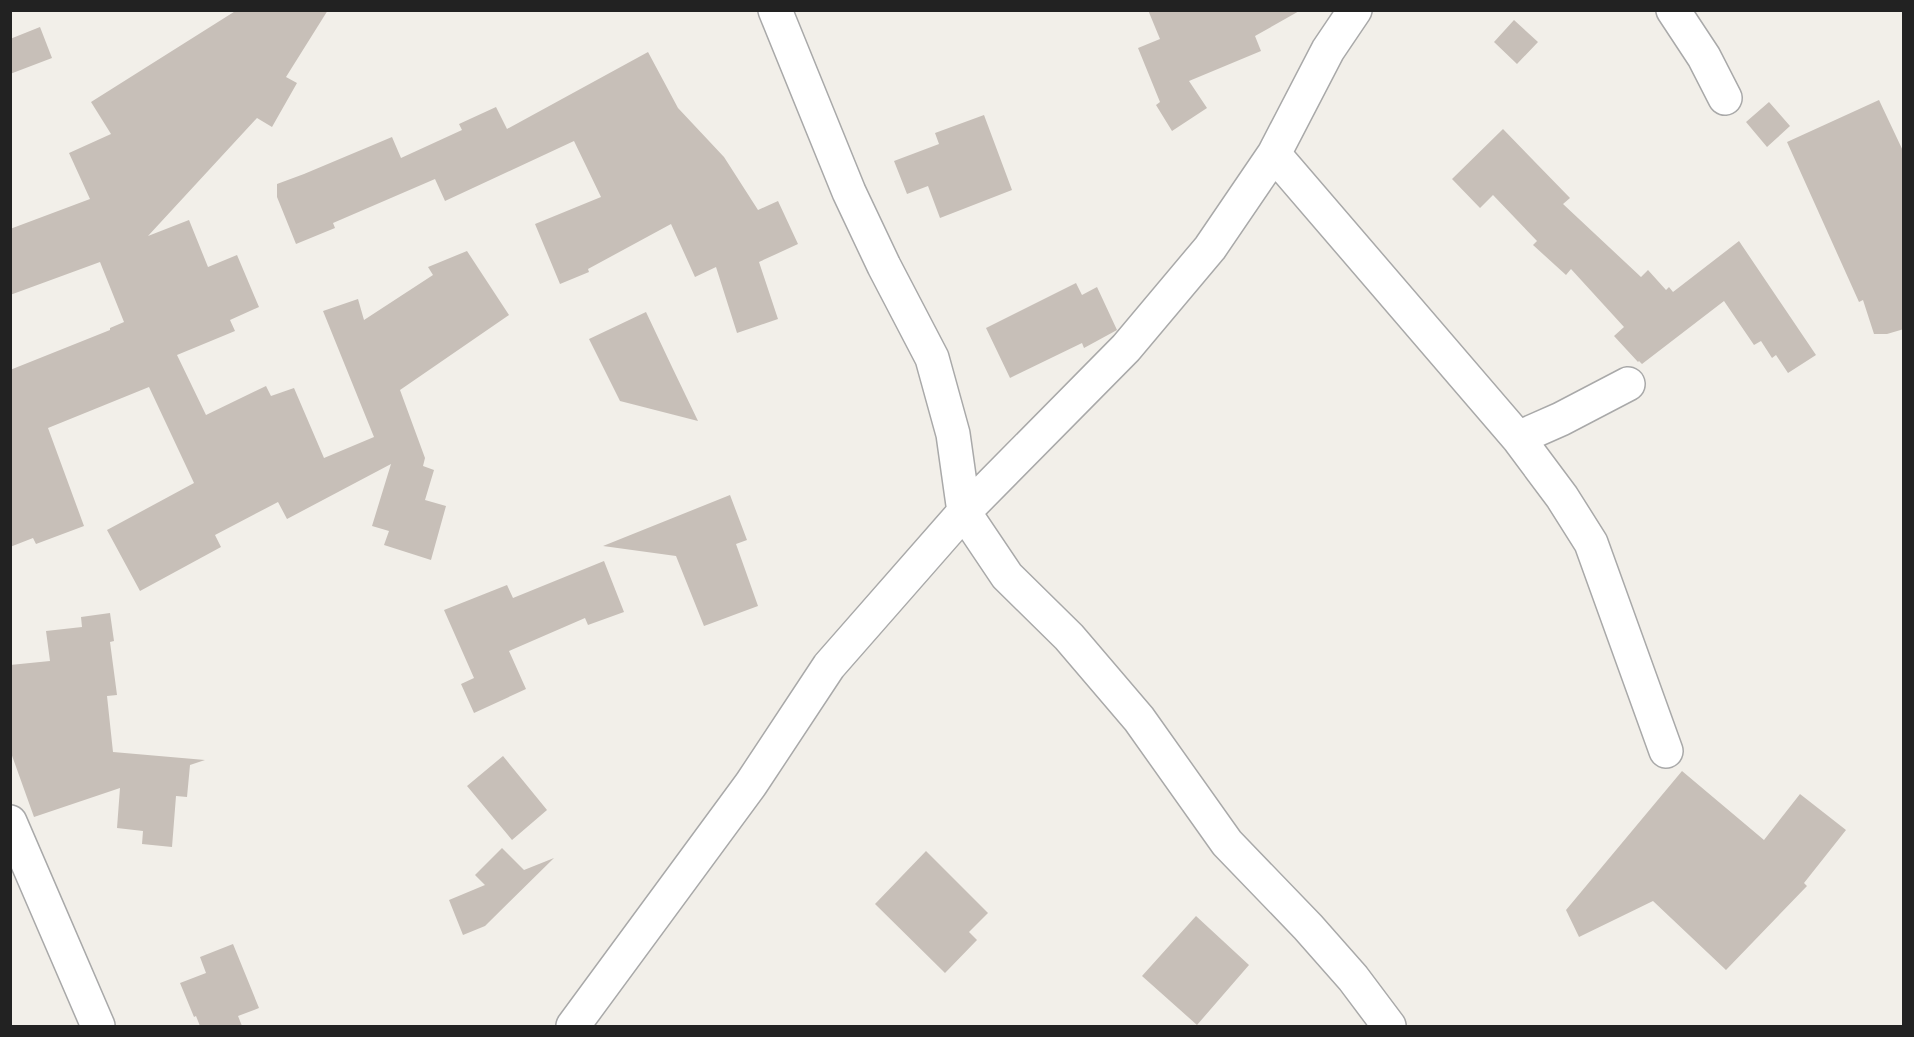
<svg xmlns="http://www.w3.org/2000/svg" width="1914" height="1037" font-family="Mulish,sans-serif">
	<rect width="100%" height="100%" fill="#f2efe9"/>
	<path fill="#c7bfb8" d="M 237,10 L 328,10 L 286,77 L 297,83 L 272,127 L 257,118 L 148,236 L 189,220 L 208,267 L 237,255 L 259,307 L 230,320 L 235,331 L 177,355 L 206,415 L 266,386 L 271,396 L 294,388 L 324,458 L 374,437 L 323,311 L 358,299 L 364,320 L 433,275 L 428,267 L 467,251 L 509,315 L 400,390 L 425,458 L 423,466 L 434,470 L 425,500 L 446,506 L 431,560 L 384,545 L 389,531 L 372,526 L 391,464 L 287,519 L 278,502 L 215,535 L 221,547 L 140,591 L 107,530 L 194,483 L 149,387 L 48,428 L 84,526 L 36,544 L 33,538 L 10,547 L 10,370 L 110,330 L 110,328 L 124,322 L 100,262 L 10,295 L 10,229 L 90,199 L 69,153 L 111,134 L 91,102 Z
		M 1148,10 L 1301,10 L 1255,36 L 1261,51 L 1189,81 L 1207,108 L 1172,131 L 1156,105 L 1160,102 L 1138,48 L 1160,39 Z
		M 1514,20 L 1538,42 L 1517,64 L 1494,42 Z
		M 40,27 L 52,58 L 10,74 L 10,39 Z
		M 648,52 L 678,108 L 724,157 L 758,210 L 778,201 L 798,244 L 759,262 L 778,319 L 737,333 L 716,267 L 695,277 L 671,224 L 588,269 L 589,272 L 560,284 L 535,224 L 601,197 L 574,141 L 445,201 L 435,179 L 333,223 L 335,228 L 296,244 L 277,197 L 277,184 L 304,174 L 392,137 L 401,158 L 462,130 L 459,124 L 496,107 L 507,129 Z
		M 1879,100 L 1904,153 L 1904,329 L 1887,334 L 1874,334 L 1863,300 L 1859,302 L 1787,142 Z
		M 1769,102 L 1790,126 L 1767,147 L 1746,122 Z
		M 984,115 L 1012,190 L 940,218 L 928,186 L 907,194 L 894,161 L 939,144 L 935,133 Z
		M 1503,129 L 1570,198 L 1563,204 L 1641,277 L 1648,270 L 1666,290 L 1669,287 L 1673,292 L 1739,241 L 1816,355 L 1788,373 L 1776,355 L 1772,358 L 1761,341 L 1754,345 L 1724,301 L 1642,364 L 1639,361 L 1638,362 L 1614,336 L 1624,327 L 1571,269 L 1566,275 L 1533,245 L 1537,241 L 1493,195 L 1480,208 L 1452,179 Z
		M 1076,283 L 1082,295 L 1097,287 L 1117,330 L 1084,348 L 1082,343 L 1010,378 L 986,328 Z
		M 646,312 L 672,367 L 698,421 L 620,401 L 589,339 Z
		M 730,495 L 747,540 L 736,544 L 758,606 L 704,626 L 676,556 L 603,546 Z
		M 604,561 L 624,612 L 588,625 L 585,618 L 509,651 L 526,689 L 474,713 L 461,684 L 474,678 L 444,610 L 507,585 L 513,598 Z
		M 110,613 L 114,641 L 110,642 L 117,695 L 107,696 L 113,752 L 205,760 L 190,765 L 187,797 L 176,796 L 172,847 L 142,844 L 143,831 L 117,828 L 120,788 L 34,817 L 10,750 L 10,665 L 50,661 L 46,631 L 82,627 L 81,617 Z
		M 503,756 L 547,810 L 512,840 L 467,786 Z
		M 1682,771 L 1764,840 L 1800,794 L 1846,830 L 1804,883 L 1807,886 L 1726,970 L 1653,901 L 1579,937 L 1566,910 Z
		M 502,848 L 524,870 L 554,858 L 485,926 L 463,935 L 449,900 L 485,885 L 475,875 Z
		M 926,851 L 988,913 L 969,932 L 977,940 L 945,973 L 875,904 Z
		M 1196,916 L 1249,965 L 1197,1025 L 1142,976 Z
		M 233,944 L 259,1008 L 238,1016 L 242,1026 L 200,1026 L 196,1016 L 194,1017 L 180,983 L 206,973 L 200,957 Z"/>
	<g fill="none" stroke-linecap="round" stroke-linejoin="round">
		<defs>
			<path id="minor" d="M 775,10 L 849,192 L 884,266 L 932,358 L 953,434 L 964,512 L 1007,576 L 1069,637 L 1139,719 L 1227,843 L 1308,927 L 1353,978 L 1389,1026
				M 1673,10 L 1704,57 L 1725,98
				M 1274,154 L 1518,438 L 1562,497 L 1591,543 L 1666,751
				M 1518,438 L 1561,419 L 1628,384
				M 10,822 L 98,1026
				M 573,1026 L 751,784 L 829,666 L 964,512 L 1126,348 L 1210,248 L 1274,154 L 1328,50 L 1355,10"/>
		</defs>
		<use href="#minor" stroke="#a9a9a9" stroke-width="36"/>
		<use href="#minor" stroke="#fff" stroke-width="33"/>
	</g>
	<rect width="1914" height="1037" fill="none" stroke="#222222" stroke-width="24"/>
</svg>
